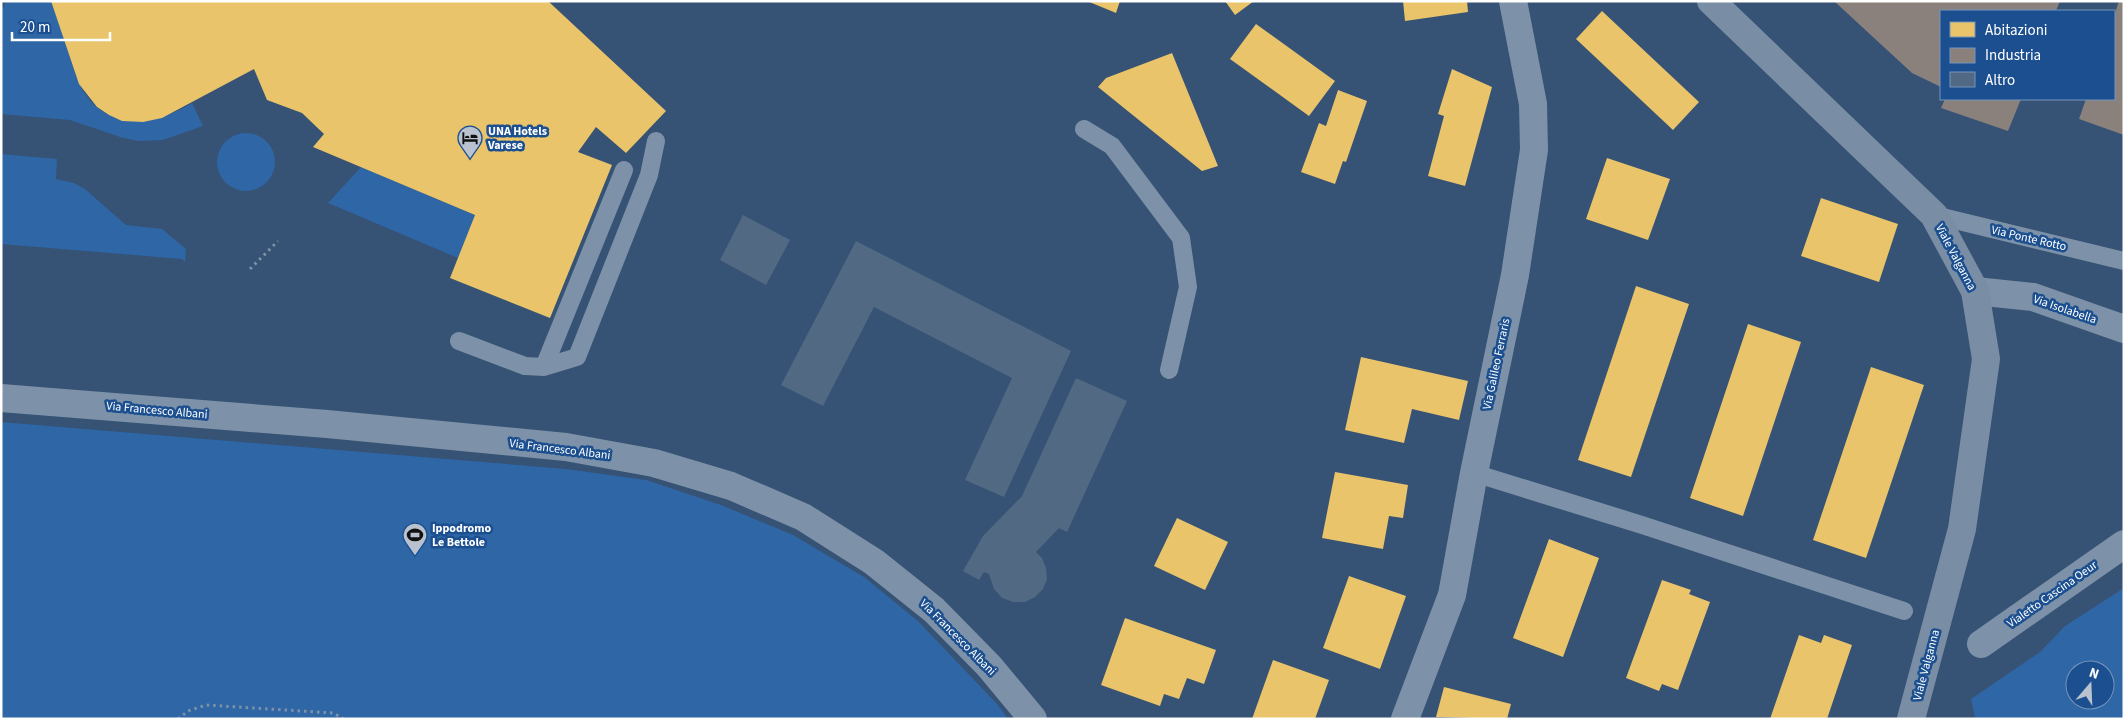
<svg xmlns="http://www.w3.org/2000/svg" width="2125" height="720" font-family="'Source Sans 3',sans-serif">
	<rect width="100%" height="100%" fill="#365274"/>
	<path fill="#2f66a5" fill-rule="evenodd" d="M 6,1 L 51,1 C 58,21 65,40 71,60 C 74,68 76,77 80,85 C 105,133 153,127 192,103 L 203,126 L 163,140 L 138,141 L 120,137 L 70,120 L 1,114 L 1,13 Z
		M217 162a29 29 0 1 1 58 0a29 29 0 1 1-58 0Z
		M 1,154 L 57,159 L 56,179 L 74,183 L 85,189 L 126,225 L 162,229 L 186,249 L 185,262 L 182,259 L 1,244 Z
		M 361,167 L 475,215 L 458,258 L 328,203 Z
		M 1,422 L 566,469 L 646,480 L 721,505 L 793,535 L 864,577 L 918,621 L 998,705 L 1008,719 L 1,719 Z
		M 2124,588 L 2124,719 L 1975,718 L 1971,699 L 2040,652 L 2065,626 ZM 2075,670 L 2105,670 L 2105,700 L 2075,700 Z"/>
	<path fill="#e9c46a" d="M 51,1 L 548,1 L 666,111 L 626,153 L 596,127 L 578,152 L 612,165 L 550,318 L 450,278 L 475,215 L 313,147 L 324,134 L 302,113 L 267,100 L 254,69 L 162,118 L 143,122 L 122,121 L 109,115 L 97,107 L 79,84 Z
		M 1087,1 L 1120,1 L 1116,13 Z
		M 1225,1 L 1254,1 L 1235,15 Z
		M 1403,1 L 1467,1 L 1468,12 L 1405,21 Z
		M 1602,11 L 1699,102 L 1673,130 L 1576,39 Z
		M 1256,24 L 1335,81 L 1309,116 L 1230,59 Z
		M 1172,53 L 1218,166 L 1202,171 L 1098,87 L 1106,78 Z
		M 1452,69 L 1492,87 L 1465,186 L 1428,176 L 1444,116 L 1438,114 Z
		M 1338,90 L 1367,101 L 1346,162 L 1343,161 L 1335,184 L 1301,172 L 1319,123 L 1326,126 Z
		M 1607,158 L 1670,179 L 1648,240 L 1586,219 Z
		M 1821,198 L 1898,224 L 1879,282 L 1801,256 Z
		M 1636,286 L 1689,304 L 1631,477 L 1578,460 Z
		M 1748,324 L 1801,342 L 1743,516 L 1690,498 Z
		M 1361,357 L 1468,381 L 1459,420 L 1412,409 L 1404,443 L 1345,430 Z
		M 1871,367 L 1924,385 L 1866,558 L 1813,540 Z
		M 1335,472 L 1408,485 L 1403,518 L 1389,516 L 1383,549 L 1322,538 Z
		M 1177,518 L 1228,542 L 1205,590 L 1154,566 Z
		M 1549,539 L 1599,558 L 1563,657 L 1513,638 Z
		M 1349,576 L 1406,596 L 1380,669 L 1323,648 Z
		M 1662,580 L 1691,590 L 1689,594 L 1710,602 L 1678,690 L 1662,684 L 1659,691 L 1626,678 Z
		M 1125,618 L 1216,650 L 1204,684 L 1187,678 L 1179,699 L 1164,694 L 1160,706 L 1101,685 Z
		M 1799,635 L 1821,643 L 1824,635 L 1852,645 L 1827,719 L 1770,719 Z
		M 1273,660 L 1329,680 L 1315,719 L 1252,719 Z
		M 1444,687 L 1511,704 L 1507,719 L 1436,717 Z"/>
	<path fill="#8a817c" d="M 1834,1 L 2060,1 L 2056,11 L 1941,11 L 1941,87 L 1912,73 Z
		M 2119,1 L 2124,1 L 2124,135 L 2079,119 L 2086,99 L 2114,99 L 2114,16 Z
		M 1945,99 L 2021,99 L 2008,131 L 1941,108 Z"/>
	<path fill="#526984" d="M 743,215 L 790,240 L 766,285 L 720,260 Z
		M 856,241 L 1071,351 L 1004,497 L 965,480 L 1012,378 L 874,307 L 823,406 L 781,385 Z
		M 1076,378 L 1127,401 L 1067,532 L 1059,528 L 1036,552 L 1042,558 L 1046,568 L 1047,579 L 1043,589 L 1035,597 L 1025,602 L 1013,602 L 1002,598 L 994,589 L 989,574 L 984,572 L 979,580 L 963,571 L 983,536 L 1022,496 Z"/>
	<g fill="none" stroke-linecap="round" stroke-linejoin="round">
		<path stroke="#7d92a8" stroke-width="3" stroke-dasharray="2.5 4" stroke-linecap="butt" d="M 250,269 L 278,241
			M 178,719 L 188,711 L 206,705 L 333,713 L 344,719"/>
		<path stroke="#7d92a8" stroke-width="18" d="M 1084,129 L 1112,146 L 1181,238 L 1188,287 L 1169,370
			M 1934,215 L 2124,261
			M 459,341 L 525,366 L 544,367 L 577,357 L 649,175 L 656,141
			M 544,367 L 624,170
			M 1474,473 L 1642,525 L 1904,611"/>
		<path stroke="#7d92a8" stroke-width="28" d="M 1975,291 L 2033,297 L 2124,329
			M 1,398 L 327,424 L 566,447 L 654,463 L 731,486 L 803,517 L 874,562 L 934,610 L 989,666 L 1033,719
			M 1981,644 L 2124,544
			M 1405,719 L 1452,595 L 1474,473 L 1515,275 L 1534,150 L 1533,104 L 1513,1"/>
		<path stroke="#798da4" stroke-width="28" d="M 1711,1 L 1934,215 L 1975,291 L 1986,359 L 1962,529 L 1911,719"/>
	</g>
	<defs>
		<symbol id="hotel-pin" viewBox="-11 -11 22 30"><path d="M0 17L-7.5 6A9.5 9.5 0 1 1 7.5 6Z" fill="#b9c2ce" stroke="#1b4f8f"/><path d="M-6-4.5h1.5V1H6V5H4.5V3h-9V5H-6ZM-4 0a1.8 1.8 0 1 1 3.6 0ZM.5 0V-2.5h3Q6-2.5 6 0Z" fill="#111"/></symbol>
		<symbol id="stadium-pin" viewBox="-11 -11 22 30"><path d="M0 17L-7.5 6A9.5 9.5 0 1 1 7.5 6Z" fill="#b9c2ce" stroke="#1b4f8f"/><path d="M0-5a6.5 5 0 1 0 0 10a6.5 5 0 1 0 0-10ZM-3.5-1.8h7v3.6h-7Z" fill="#111"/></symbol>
	</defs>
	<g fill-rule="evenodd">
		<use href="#hotel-pin" x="456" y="124" width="28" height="38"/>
		<use href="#stadium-pin" x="401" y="521" width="28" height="38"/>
	</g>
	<g text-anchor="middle" stroke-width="5" stroke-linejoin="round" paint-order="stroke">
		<g font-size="12" font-weight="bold" fill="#fff" stroke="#1b4f8f" text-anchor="start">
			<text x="488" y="135">UNA Hotels<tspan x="488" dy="14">Varese</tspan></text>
			<text x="432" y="532">Ippodromo<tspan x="432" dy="14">Le Bettole</tspan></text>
		</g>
		<g font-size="12" fill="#fff" stroke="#1b4f8f">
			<text transform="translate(2029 238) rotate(13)" y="4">Via Ponte Rotto</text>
			<text transform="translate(1956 257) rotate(62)" y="4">Viale Valganna</text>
			<text transform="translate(2065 309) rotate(19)" y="4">Via Isolabella</text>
			<text transform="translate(1496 364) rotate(-78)" y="4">Via Galileo Ferraris</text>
			<text transform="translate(157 410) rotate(5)" y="4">Via Francesco Albani</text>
			<text transform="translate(560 449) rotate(7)" y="4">Via Francesco Albani</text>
			<text transform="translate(2052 594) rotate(-35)" y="4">Vialetto Cascina Oeur</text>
			<text transform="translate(958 637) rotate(45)" y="4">Via Francesco Albani</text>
			<text transform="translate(1926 665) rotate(-75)" y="4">Viale Valganna</text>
		</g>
	</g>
	<rect width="2125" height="720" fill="none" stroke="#ffffff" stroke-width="5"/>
	<rect x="1940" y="10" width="175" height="90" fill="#1b4f8f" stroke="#7695bc"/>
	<rect x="1950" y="22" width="25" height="15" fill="#e9c46a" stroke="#7695bc"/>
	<text x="1985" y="35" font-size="15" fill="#ffffff">Abitazioni</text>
	<rect x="1950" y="48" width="25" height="15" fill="#8a817c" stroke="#7695bc"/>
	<text x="1985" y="60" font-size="15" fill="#ffffff">Industria</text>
	<rect x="1950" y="72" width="25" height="15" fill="#526984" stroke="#7695bc"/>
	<text x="1985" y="85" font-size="15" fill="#ffffff">Altro</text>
	<g transform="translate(2090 685) rotate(19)"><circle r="24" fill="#1b4f8f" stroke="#7695bc"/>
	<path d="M0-4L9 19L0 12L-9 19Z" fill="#b9c2ce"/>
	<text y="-8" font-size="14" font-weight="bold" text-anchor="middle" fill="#ffffff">N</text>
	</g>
	<path d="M12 32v8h98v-8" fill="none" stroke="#ffffff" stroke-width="2.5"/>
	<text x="20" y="32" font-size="15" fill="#ffffff" stroke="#1b4f8f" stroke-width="4" paint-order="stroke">20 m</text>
</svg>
